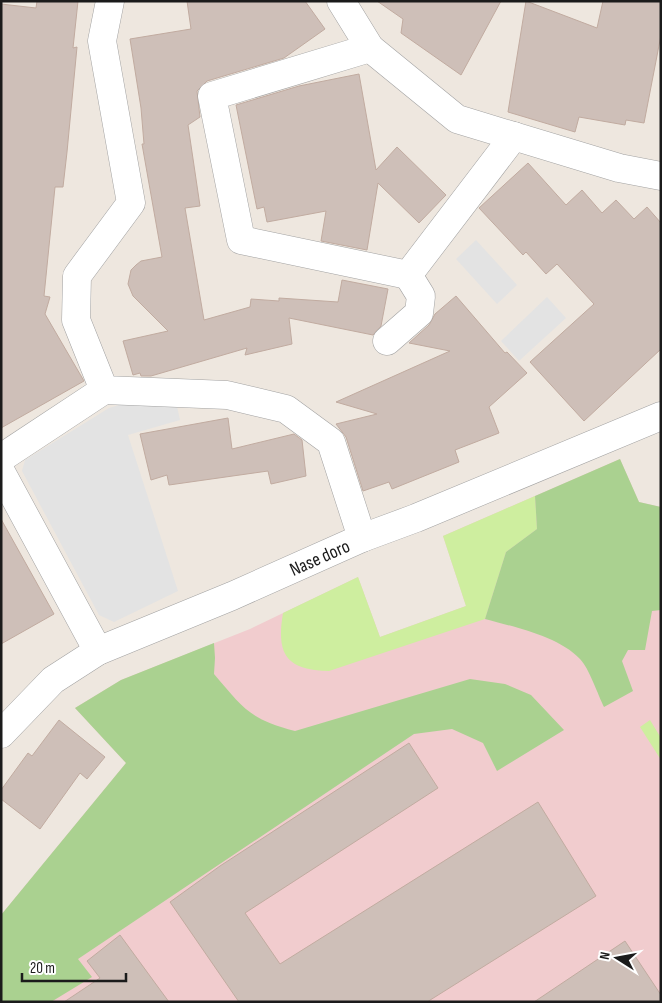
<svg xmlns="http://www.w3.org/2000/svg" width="662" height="1003" font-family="'Sofia Sans Condensed',sans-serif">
	<rect width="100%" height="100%" fill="#eee7df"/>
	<path fill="#f1ccce" d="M 620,459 L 639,502 L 661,507 L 661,1002 L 1,1002 L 1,915 L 126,763 L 75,708 L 121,680 L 250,629 L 358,577 L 380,637 L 466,606 L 443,536 Z"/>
	<path fill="#ceee9f" d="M 535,496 L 537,529 L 506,552 L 485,619 L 329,671 C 286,670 276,654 283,613 L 358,577 L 380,637 L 466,606 L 443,536 Z
		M 650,720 L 661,738 L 661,760 L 640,727 Z"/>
	<path fill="#aad190" d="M 620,459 L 639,502 L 661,507 L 661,610 L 652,611 L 645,650 L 628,650 L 622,661 L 633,691 L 604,707 C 598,695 589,668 580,659 C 558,636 514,627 485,619 L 506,552 L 537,529 L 535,496 Z
		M 214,643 L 215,658 L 214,674 C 243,708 249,719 295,731 L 470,679 L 505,684 L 531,695 L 564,730 L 497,771 L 483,743 L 452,729 L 414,734 L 78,959 L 92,977 L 51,1002 L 1,1002 L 1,915 L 126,763 L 75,708 L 121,680 Z"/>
	<path fill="#e3e3e3" d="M 476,240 L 517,285 L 497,304 L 456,259 Z
		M 547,297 L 566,318 L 519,361 L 501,341 Z
		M 176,402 L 180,420 L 128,435 L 178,591 L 114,622 L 99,615 L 22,471 L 25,460 L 109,408 L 126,403 Z"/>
	<path fill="#cebfb8" stroke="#c1aba0" d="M 37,1 L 78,1 L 73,48 L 77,47 L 67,152 L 63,187 L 55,187 L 44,296 L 50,297 L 45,314 L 84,381 L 1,428 L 1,4 L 36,8 Z
		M 187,1 L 305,1 L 325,29 L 284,58 L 207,81 L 197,91 L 200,117 L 188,125 L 200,206 L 185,208 L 204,320 L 250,307 L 251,299 L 279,301 L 279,298 L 338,302 L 342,280 L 388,289 L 381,326 L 373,335 L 289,318 L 292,344 L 245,355 L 247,348 L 151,376 L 141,376 L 140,373 L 133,375 L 123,341 L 168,331 L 133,296 L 128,284 L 131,270 L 136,265 L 141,261 L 162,257 L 142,144 L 144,144 L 141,108 L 130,39 L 191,29 Z
		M 377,1 L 501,1 L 461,75 L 401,33 L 403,19 Z
		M 526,1 L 597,28 L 603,1 L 661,1 L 661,35 L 644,123 L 626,120 L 625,125 L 579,117 L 575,132 L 508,112 Z
		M 359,74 L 376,170 L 397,147 L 446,195 L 419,223 L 378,183 L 367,250 L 321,241 L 326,211 L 267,222 L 264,207 L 257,209 L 236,105 L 299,86 Z
		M 528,163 L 566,205 L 582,190 L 602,213 L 616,200 L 634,219 L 647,207 L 661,223 L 661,349 L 584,421 L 530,362 L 594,304 L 557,264 L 546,274 L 526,252 L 523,255 L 479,208 Z
		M 456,296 L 505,353 L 507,352 L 527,373 L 489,407 L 499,433 L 455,450 L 459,462 L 392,489 L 389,482 L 363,491 L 346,437 L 336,424 L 377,414 L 336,402 L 450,351 L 409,343 L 429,325 L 435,314 Z
		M 228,418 L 232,449 L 294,434 L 302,440 L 306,476 L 271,484 L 268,471 L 169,485 L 167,475 L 151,480 L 140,434 Z
		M 1,519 L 54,614 L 1,644 Z
		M 59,720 L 105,757 L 87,779 L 80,773 L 40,829 L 1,799 L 1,790 L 28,753 L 32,756 Z
		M 409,743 L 438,788 L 245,913 L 280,964 L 538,802 L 596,896 L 427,1002 L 239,1002 L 170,902 L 220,866 Z
		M 120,935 L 169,1002 L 64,1002 L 100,978 L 87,961 Z
		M 625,941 L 661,995 L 661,1002 L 534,1002 Z"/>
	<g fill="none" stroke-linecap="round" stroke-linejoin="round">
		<defs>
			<g id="minor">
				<path d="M 110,1 L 102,41 L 131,203 L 77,276 L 76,320 L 104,390 L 227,395 L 286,409 L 331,442 L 362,538"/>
				<path d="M 341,1 L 370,48 L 457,119 L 619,168 L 661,176"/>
				<path d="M 370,48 L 212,96 L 241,240 L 408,275 L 514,136"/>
				<path d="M 387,341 L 419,313 L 421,296 L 408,275"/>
				<path d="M 1,458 L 104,390"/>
				<path d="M 1,472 L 98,651"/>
				<path id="s1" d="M 1,734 L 53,680 L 98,651 L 232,596 L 362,538 L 416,518 L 661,416"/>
			</g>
		</defs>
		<use href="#minor" stroke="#a2a2a2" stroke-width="29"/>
		<use href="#minor" stroke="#fff" stroke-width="28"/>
	</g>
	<g text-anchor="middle" stroke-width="4.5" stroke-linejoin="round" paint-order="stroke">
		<g font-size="19" fill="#1b1b1b" stroke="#fff">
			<text dy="7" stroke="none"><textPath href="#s1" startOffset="369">Nase doro</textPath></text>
		</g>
	</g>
	<rect width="662" height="1003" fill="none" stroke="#1b1b1b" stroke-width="5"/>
	<g transform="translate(617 958) rotate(281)" stroke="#ffffff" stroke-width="4" paint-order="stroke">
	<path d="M0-4L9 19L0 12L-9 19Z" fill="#1b1b1b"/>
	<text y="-8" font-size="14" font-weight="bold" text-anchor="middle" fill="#1b1b1b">N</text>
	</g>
	<path d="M22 973v8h104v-8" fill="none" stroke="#1b1b1b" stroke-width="2.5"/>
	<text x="30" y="973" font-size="15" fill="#1b1b1b" stroke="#ffffff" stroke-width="4" paint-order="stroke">20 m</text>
</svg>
